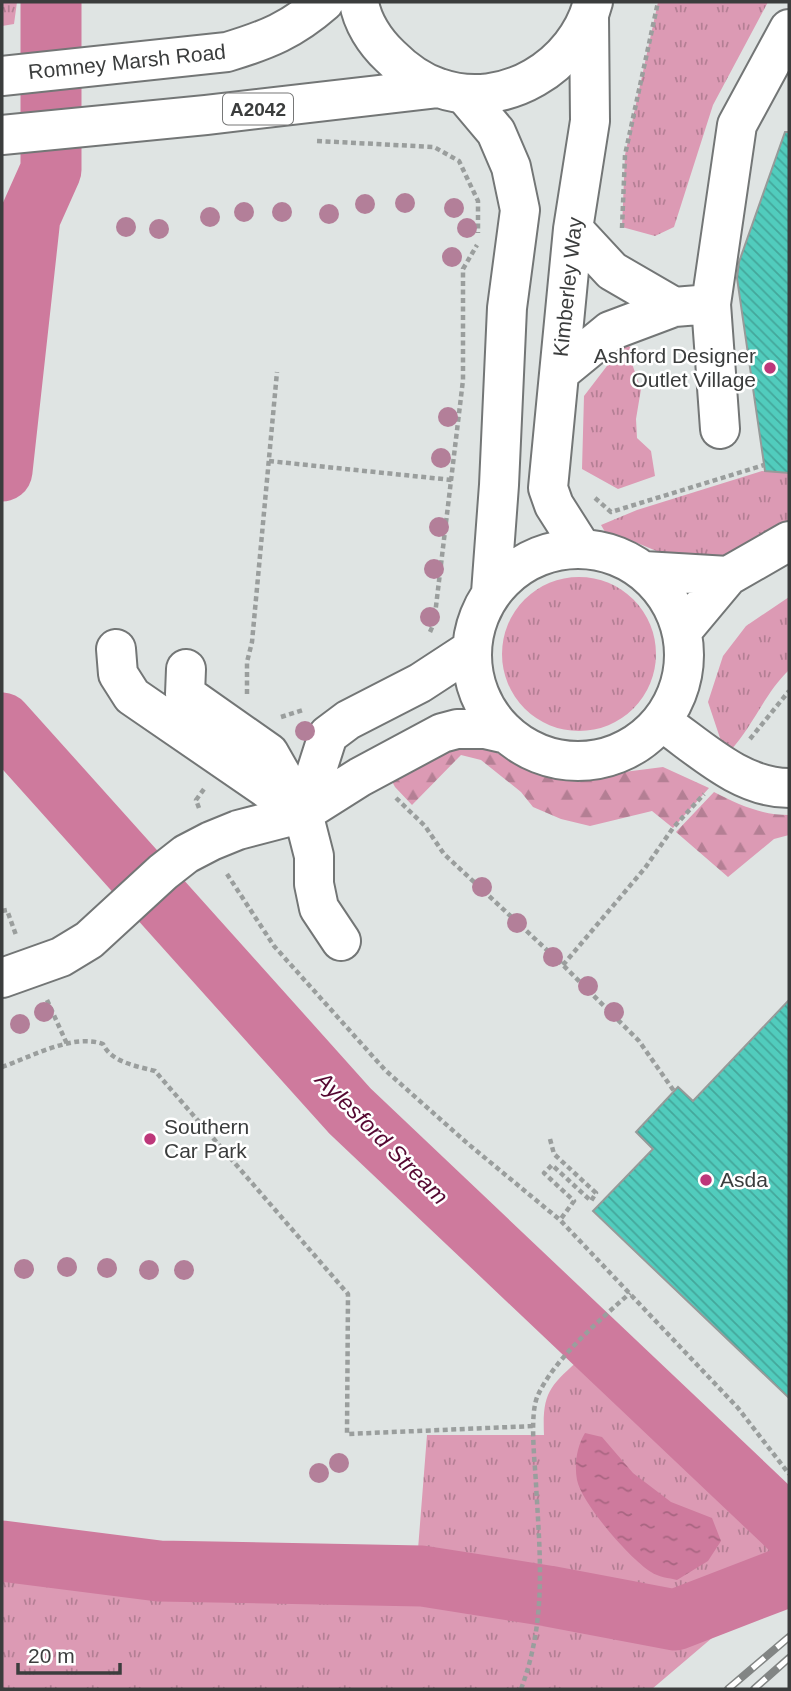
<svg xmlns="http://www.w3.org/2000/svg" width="791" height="1691" font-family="Arial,sans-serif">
	<defs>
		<pattern id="grass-tufts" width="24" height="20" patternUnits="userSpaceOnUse" patternTransform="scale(1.75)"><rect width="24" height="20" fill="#dc9ab4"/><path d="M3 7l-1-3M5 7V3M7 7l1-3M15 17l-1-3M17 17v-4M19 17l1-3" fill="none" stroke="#b47f94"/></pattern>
		<pattern id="forest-firs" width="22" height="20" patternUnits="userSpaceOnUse" patternTransform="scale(1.75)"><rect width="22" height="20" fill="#dc9ab4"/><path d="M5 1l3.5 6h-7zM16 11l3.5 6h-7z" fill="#b47f94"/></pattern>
		<pattern id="water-ripples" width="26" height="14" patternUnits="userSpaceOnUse" patternTransform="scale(1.75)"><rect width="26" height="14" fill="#ce7a9d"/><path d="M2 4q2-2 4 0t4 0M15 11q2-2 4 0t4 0" fill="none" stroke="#a86581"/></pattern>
		<pattern id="building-back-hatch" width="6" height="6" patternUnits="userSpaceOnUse" patternTransform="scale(1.75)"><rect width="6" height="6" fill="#51ccbd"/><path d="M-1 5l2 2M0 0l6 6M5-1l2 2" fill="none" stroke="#44a79b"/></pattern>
	</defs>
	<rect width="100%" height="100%" fill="#dfe4e3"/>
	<path fill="url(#grass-tufts)" d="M 2,2 L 17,2 L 14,24 L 2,26 Z
		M 658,2 L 768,2 L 713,105 L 674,227 L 655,236 L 622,227 L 625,155 Z
		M 627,345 L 635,350 L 631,361 L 641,389 L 636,419 L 637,438 L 651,451 L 655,476 L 618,489 L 582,469 L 584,396 L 610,362 L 613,351 Z
		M 762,471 L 789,473 L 789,526 L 716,567 L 671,557 L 630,540 L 608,537 L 601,525 L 637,510 Z
		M502 654a77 77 0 1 1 154 0a77 77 0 1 1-154 0Z
		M 789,597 L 789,670 C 764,694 753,727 729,752 L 722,744 L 708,702 L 723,656 L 746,626 Z
		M 581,1358 L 774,1544 L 765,1593 L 652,1689 L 2,1689 L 2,1535 L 120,1556 L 336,1555 L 417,1562 L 427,1435 L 544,1435 C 542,1392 550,1386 581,1358 Z"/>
	<path fill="url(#forest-firs)" d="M 471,740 L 525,767 L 556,775 L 585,777 L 663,767 L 709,788 L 673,828 L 652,811 L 590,826 L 561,819 L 533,807 L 521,792 L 481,760 L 461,755 L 412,805 L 395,787 L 387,772 Z
		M 714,792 C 739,805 762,815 789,815 L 789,835 L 774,839 L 728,877 L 676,832 Z"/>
	<path fill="url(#water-ripples)" d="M 585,1433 L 602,1437 L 633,1473 L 671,1502 L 712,1518 L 721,1541 L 708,1561 L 677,1580 C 669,1578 658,1577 651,1572 C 630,1559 582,1504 577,1480 C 574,1464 577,1446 585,1433 Z"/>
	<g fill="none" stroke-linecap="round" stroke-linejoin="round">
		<path stroke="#ce7a9d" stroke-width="61" d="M 2,471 L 30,217 L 51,170 L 51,2
			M 2,723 L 350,1111 L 789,1527
			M 2,1551 L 159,1571 L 422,1576 L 548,1596 L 675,1620 L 789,1576"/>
	</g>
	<path fill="url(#building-back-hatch)" stroke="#969a99" stroke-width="2" d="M 785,132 L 789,132 L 789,473 L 765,471 L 737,278 L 739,262 Z
		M 789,1000 L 789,1398 L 593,1211 L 653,1149 L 636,1132 L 678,1087 L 693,1101 Z"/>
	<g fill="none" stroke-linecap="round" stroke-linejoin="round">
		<defs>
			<path id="minor" d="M 464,94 L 496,132 L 511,167 L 520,210 L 507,308 L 499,485 L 491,593
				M 573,229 L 612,271 L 674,307
				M 560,372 L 610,331 L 674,307 L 711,304
				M 720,429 L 711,304 L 737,125 L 789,29
				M 582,549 L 554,505 L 548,488 L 573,229 L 590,121 L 589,17
				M472 655a106 106 0 1 1 212 0a106 106 0 1 1-212 0Z
				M 644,571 L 728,576
				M 682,631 L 728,576 L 789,541
				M 116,649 L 118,674 L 132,696 L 295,808
				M 186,669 L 185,694 L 269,753 L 303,813 L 314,856 L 314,884 L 319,908 L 341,941
				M 661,721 C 700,748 740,788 789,788
				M 303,813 L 328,735 L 348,720 L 420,683 L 472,649
				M 2,978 L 61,957 L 89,940 L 163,872 L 186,854 L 211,841 L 238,830 L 303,813 L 360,777 L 442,733 L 457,729 L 485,729 L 507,734"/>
			<path id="major" d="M 359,2 C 362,22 375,42 390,56 C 404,70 420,82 439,88 C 504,111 577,66 593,2
				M 2,76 L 227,52 C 267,40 292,30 324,2
				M 2,135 L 206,115 L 439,88"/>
		</defs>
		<use href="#minor" stroke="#737676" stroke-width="42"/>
		<use href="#major" stroke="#737676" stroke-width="42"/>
		<path stroke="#9a9e9d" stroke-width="4.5" stroke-dasharray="5 3.5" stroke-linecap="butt" d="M 317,141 L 434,147 L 459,161 L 478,201 L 478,233
			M 622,228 L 625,155 L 658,2
			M 269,461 L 452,480
			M 595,498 L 611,512 L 764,465
			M 430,632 L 434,623 L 463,380 L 463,269 L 477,245
			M 247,694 L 247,662 L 252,642 L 277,372
			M 281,717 L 303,710
			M 750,739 L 789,691
			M 396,798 L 425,826 L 444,854 L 563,965 L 639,1041 L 674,1091
			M 199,808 L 196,800 L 204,789
			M 227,874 L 274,946 L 385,1070 L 467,1143 L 560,1220 L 738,1408 L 789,1474
			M 2,911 L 7,910 L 16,935
			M 563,965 L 645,868 L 673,828 L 704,794
			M 47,1000 L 67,1044
			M 2,1067 C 31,1057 73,1033 103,1044 C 111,1062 136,1066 155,1071 L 348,1294 L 347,1434 L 534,1426
			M 550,1139 L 554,1154 L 596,1193 L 591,1201 L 552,1165 L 544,1173 L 574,1201 L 560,1220
			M 521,1689 C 547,1620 540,1557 536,1484 C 535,1463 529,1413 538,1395 C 555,1358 600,1320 630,1293"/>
		<use href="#minor" stroke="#fff" stroke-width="38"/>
		<use href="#major" stroke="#fff" stroke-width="38"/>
		<defs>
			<path id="rail" d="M 728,1689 L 789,1637
				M 754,1689 L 789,1658"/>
		</defs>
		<use href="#rail" stroke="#828584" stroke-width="8"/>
		<use href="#rail" stroke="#fff" stroke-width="5" stroke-dasharray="16" stroke-linecap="butt"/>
	</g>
	<g fill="#b37f99">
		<circle cx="405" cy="203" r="10"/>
		<circle cx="365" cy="204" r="10"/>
		<circle cx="454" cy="208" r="10"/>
		<circle cx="244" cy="212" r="10"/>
		<circle cx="282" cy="212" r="10"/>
		<circle cx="329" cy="214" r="10"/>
		<circle cx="210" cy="217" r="10"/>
		<circle cx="126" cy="227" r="10"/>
		<circle cx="467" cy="228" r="10"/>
		<circle cx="159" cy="229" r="10"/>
		<circle cx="452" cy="257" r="10"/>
		<circle cx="448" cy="417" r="10"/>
		<circle cx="441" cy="458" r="10"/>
		<circle cx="439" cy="527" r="10"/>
		<circle cx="434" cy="569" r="10"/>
		<circle cx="430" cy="617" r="10"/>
		<circle cx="305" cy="731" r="10"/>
		<circle cx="482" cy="887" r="10"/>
		<circle cx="517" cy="923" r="10"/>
		<circle cx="553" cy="957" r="10"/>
		<circle cx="588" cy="986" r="10"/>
		<circle cx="44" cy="1012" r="10"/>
		<circle cx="614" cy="1012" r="10"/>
		<circle cx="20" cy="1024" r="10"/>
		<circle cx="67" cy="1267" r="10"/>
		<circle cx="107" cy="1268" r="10"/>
		<circle cx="24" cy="1269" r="10"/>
		<circle cx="149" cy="1270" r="10"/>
		<circle cx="184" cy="1270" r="10"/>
		<circle cx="339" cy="1463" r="10"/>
		<circle cx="319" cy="1473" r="10"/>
	</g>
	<g fill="#bd377a" stroke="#fff" stroke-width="2.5">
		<circle cx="770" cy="368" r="7"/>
		<circle cx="150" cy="1139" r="7"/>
		<circle cx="706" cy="1180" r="7"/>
	</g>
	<g text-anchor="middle" stroke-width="5" stroke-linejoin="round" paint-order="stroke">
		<rect fill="#fff" stroke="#767777" stroke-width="2" x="223" y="93.5" width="70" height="31" rx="5"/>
		<g font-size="19" font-weight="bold" fill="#3b3d3d">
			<text x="258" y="116">A2042</text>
		</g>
		<g font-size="21" fill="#3b3d3d" stroke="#fff">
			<text transform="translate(127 62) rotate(-6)" y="7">Romney Marsh Road</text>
			<text transform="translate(568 287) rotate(-84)" y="7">Kimberley Way</text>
		</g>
		<g font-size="21" fill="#3b3d3d" stroke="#fff" text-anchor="start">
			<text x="756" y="363" text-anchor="end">Ashford Designer<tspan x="756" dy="24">Outlet Village</tspan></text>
			<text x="164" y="1134">Southern<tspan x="164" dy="24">Car Park</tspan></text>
			<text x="720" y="1187">Asda</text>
		</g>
		<g font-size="23" font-style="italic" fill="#550832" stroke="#fff">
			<text transform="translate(382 1138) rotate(45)" y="8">Aylesford Stream</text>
		</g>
	</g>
	<rect width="791" height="1691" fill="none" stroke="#3b3d3d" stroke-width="7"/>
	<path d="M18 1663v10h102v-10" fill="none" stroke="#3b3d3d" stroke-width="3.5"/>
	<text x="28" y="1663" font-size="21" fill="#3b3d3d" stroke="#ffffff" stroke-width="5" paint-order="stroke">20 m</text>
</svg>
